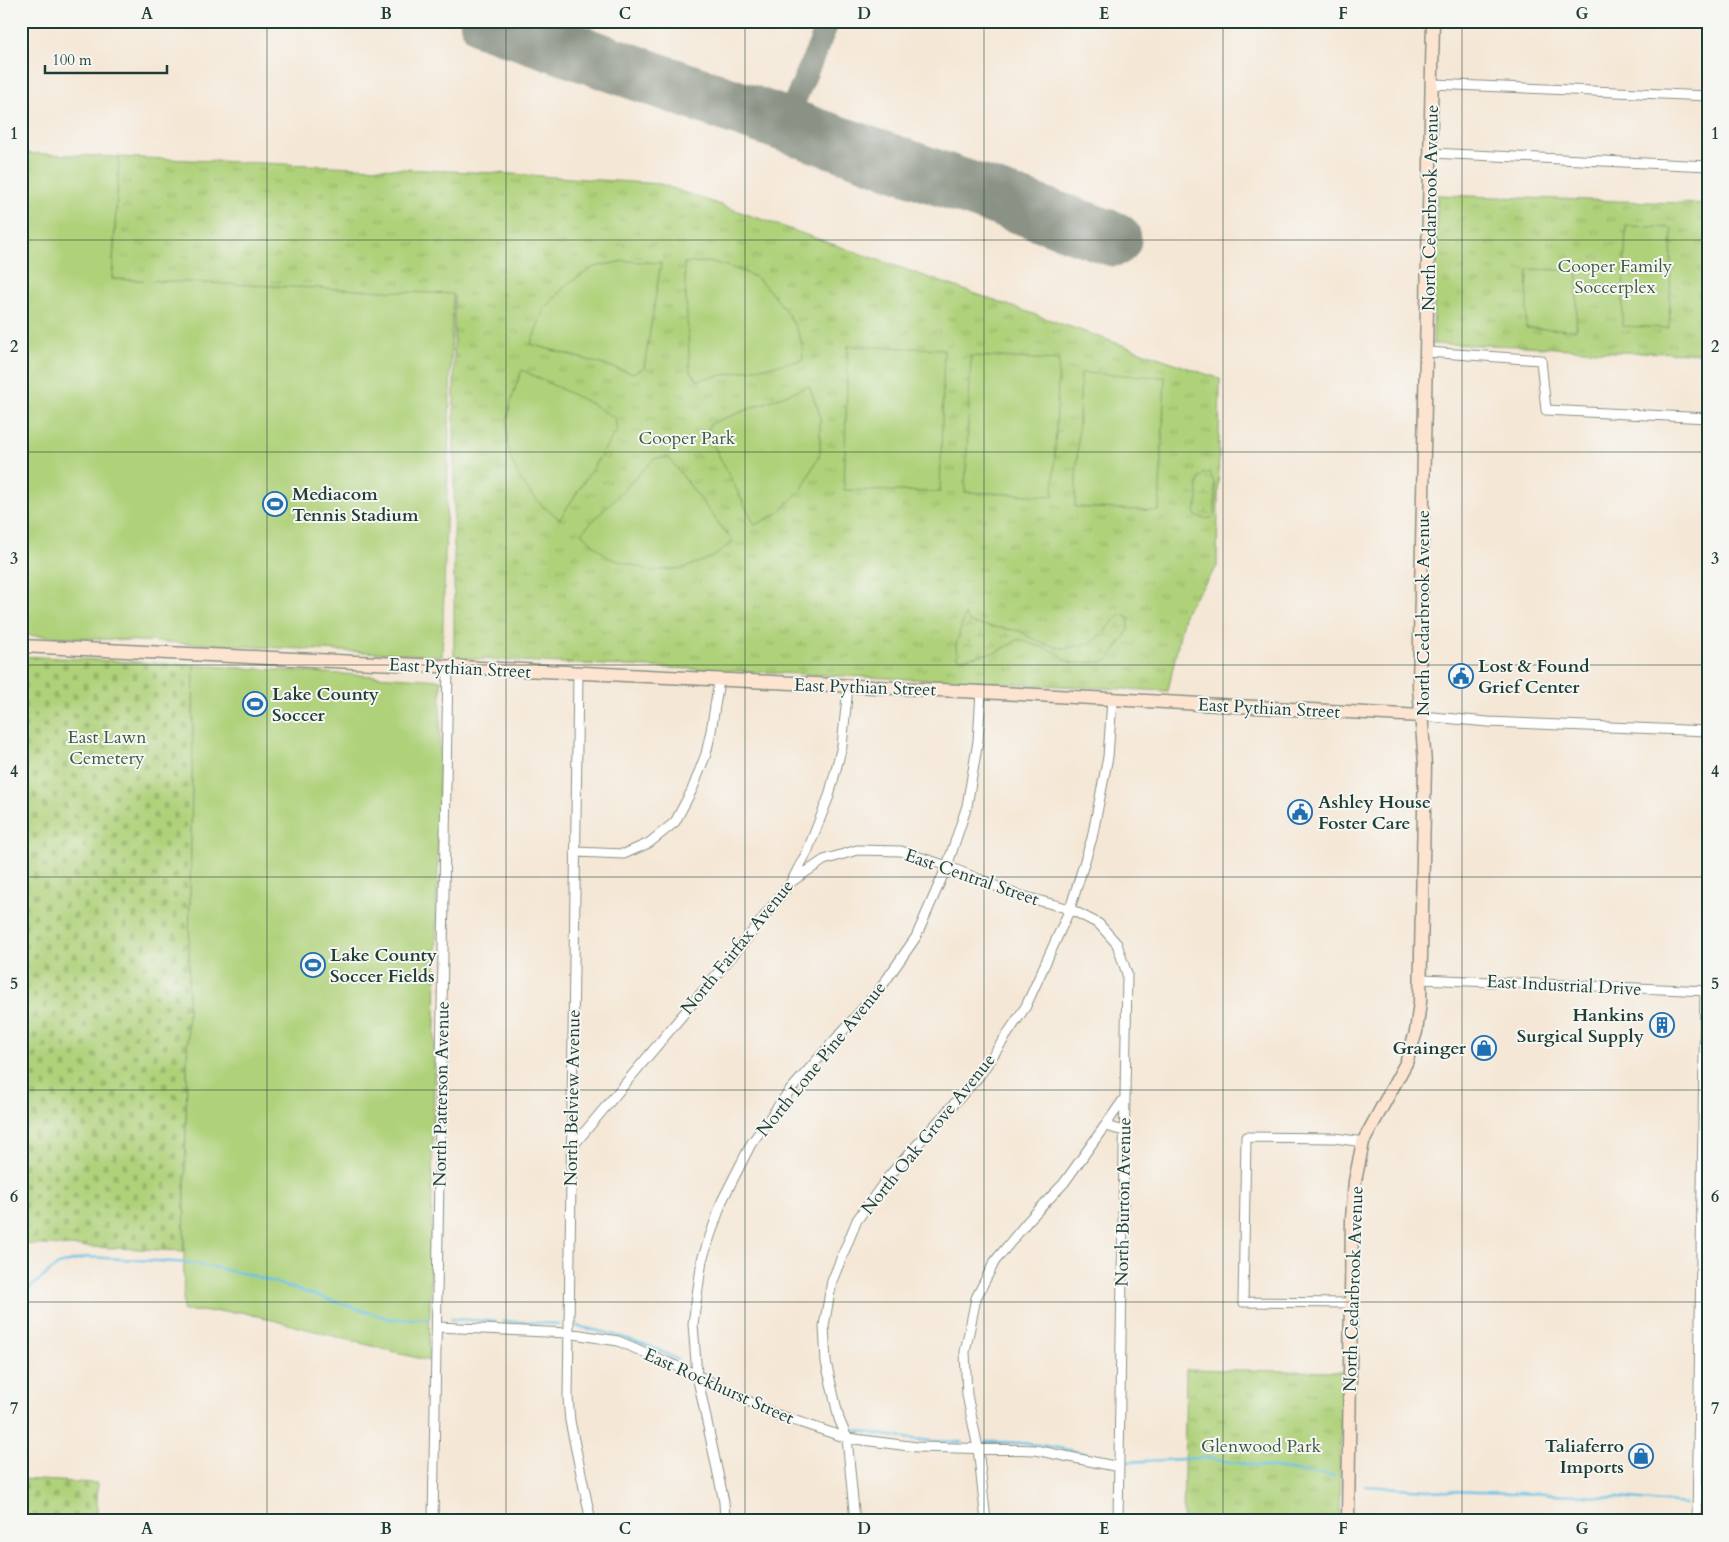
<svg xmlns="http://www.w3.org/2000/svg" width="1729" height="1542" font-family="Cardo,serif">
	<defs>
		<pattern id="grass-tufts" width="24" height="20" patternUnits="userSpaceOnUse" patternTransform="scale(1.25)"><rect width="24" height="20" fill="#afd179"/><path d="M3 7l-1-3M5 7V3M7 7l1-3M15 17l-1-3M17 17v-4M19 17l1-3" fill="none" stroke="#96b469"/></pattern>
		<pattern id="wetland-marsh" width="20" height="14" patternUnits="userSpaceOnUse" patternTransform="scale(1.25)"><rect width="20" height="14" fill="#afd179"/><path d="M1 5h8M5 5V1M11 12h8M15 12V8" fill="none" stroke="#96b469"/></pattern>
		<pattern id="cemetery-stones" width="16" height="16" patternUnits="userSpaceOnUse" patternTransform="scale(1.25)"><rect width="16" height="16" fill="#afd179"/><path d="M2 7V4a2 2 0 0 1 4 0v3zM10 15v-3a2 2 0 0 1 4 0v3z" fill="#96b469"/></pattern>
	</defs>
	<rect width="100%" height="100%" fill="#f6f6f2"/>
	<filter id="ink" filterUnits="userSpaceOnUse"><feTurbulence type="fractalNoise" baseFrequency=".02" numOctaves="2"/><feDisplacementMap in="SourceGraphic" scale="10" xChannelSelector="R" yChannelSelector="G"/><feConvolveMatrix kernelMatrix="1 2 1 2 8 2 1 2 1" color-interpolation-filters="sRGB"/></filter>
	<filter id="wash" filterUnits="userSpaceOnUse"><feTurbulence type="fractalNoise" baseFrequency=".0096" numOctaves="4" result="noise"/><feDisplacementMap in="SourceGraphic" scale="20" xChannelSelector="R" yChannelSelector="G"/><feGaussianBlur stdDeviation="1.12" result="paint"/><feColorMatrix in="noise" values="0 0 0 0 0 0 0 0 0 0 0 0 0 0 0 0 0 1.4 0 .05"/><feComposite in="paint" operator="in"/></filter>
	<g filter="url(#wash)">
		<rect width="100%" height="100%" fill="#f5e7d6"/>
		<path fill="url(#grass-tufts)" stroke="#678756" d="M 119,157 L 496,173 L 660,184 L 1220,379 L 1217,567 L 1185,611 L 1168,691 L 454,658 L 454,296 L 112,279 Z
			M 1437,195 L 1708,204 L 1708,353 L 1613,352 L 1526,346 L 1433,344 Z
			M 1186,1369 L 1342,1372 L 1339,1521 L 1183,1521 Z"/>
		<path fill="url(#wetland-marsh)" stroke="#678756" d="M 1210,472 L 1215,486 L 1215,514 L 1213,517 C 1208,520 1200,518 1195,515 C 1195,509 1197,505 1198,499 C 1198,488 1195,482 1204,473 Z
			M 965,614 L 968,621 L 974,624 L 1020,631 L 1031,638 L 1058,648 L 1068,648 L 1089,644 L 1105,631 L 1115,619 L 1121,615 L 1125,615 L 1129,618 L 1128,630 L 1125,637 L 1108,660 L 1101,662 L 1072,663 L 1065,660 L 1057,652 L 1031,644 L 1022,640 L 1017,640 L 997,652 L 961,659 L 957,657 L 956,645 Z"/>
		<path fill="url(#cemetery-stones)" stroke="#678756" d="M 21,656 L 194,665 L 184,1251 L 21,1244 Z
			M 21,1479 L 97,1483 L 97,1521 L 21,1521 Z"/>
		<path fill="#afd179" stroke="#678756" d="M 21,153 L 119,157 L 112,279 L 453,294 L 442,656 L 21,635 Z
			M 1626,226 L 1672,228 L 1669,328 L 1622,326 Z
			M 624,261 L 661,263 L 644,368 L 633,373 L 531,344 L 543,311 L 567,284 L 594,267 Z
			M 712,262 C 726,266 743,270 756,278 C 772,290 796,322 801,341 C 803,347 802,354 803,360 L 697,380 L 690,370 L 684,263 Z
			M 1528,269 L 1578,271 L 1576,330 L 1526,328 Z
			M 848,346 L 944,349 L 940,492 L 844,490 Z
			M 971,356 L 1059,360 L 1053,496 L 965,492 Z
			M 522,370 L 590,403 L 615,418 L 617,430 L 560,519 C 552,513 543,507 536,499 C 498,458 502,419 522,370 Z
			M 1081,373 L 1165,377 L 1159,511 L 1075,507 Z
			M 809,386 L 820,415 L 820,453 L 802,489 L 778,513 L 755,525 L 707,433 L 710,424 Z
			M 655,458 L 669,458 L 733,542 L 713,557 L 684,568 L 653,571 L 609,558 L 581,533 Z
			M 194,665 L 441,680 L 429,1361 L 242,1312 L 183,1311 Z"/>
		<g fill="none" stroke-linecap="round" stroke-linejoin="round">
			<path stroke="#66c1e4" stroke-width="2.5" d="M 21,1295 L 58,1265 L 87,1257 L 191,1263 L 251,1275 L 390,1319 L 428,1319
				M 451,1319 L 495,1321
				M 503,1321 L 559,1324
				M 577,1326 C 613,1334 646,1342 678,1360
				M 748,1396 L 822,1423
				M 854,1430 C 890,1436 925,1442 962,1442
				M 986,1442 C 1028,1441 1066,1448 1106,1459
				M 1126,1462 L 1202,1458 L 1334,1476
				M 1365,1486 L 1443,1491 L 1584,1495 L 1686,1504"/>
			<path stroke="#8a9285" stroke-width="22" d="M 785,124 L 829,21"/>
			<path stroke="#8a9285" stroke-width="55" d="M 487,21 L 1114,239"/>
		</g>
	</g>
	<g filter="url(#ink)">
		<g fill="none" stroke-linecap="round" stroke-linejoin="round">
			<defs>
				<path id="street" d="M 1661,21 L 1708,23
					M 1433,84 L 1708,96
					M 1431,153 L 1708,166
					M 1427,352 L 1541,360 L 1546,410 L 1708,418
					M 578,673 L 568,1398 L 570,1421 L 591,1521
					M 1422,716 L 1488,722 L 1708,731
					M 575,852 L 624,854 L 649,843 L 675,822 L 692,790 L 706,754 L 711,731 L 719,681
					M 791,882 L 824,860 L 857,850 L 901,851 L 947,866 L 1015,894 L 1070,909 L 1099,924 L 1117,944 L 1127,974 L 1118,1521
					M 1421,979 L 1708,991
					M 1105,1126 L 1124,1131
					M 572,1147 L 753,931 L 791,882 L 807,852 L 829,796 L 842,746 L 848,687
					M 1351,1303 L 1243,1302 L 1246,1137 L 1335,1138 L 1363,1142
					M 437,1327 L 568,1333 L 618,1341 L 697,1375 L 772,1413 L 847,1438 L 917,1447 L 1035,1450 L 1119,1467
					M 433,1521 L 448,667
					M 725,1521 L 724,1502 L 697,1375 L 693,1324 L 702,1260 L 722,1201 L 751,1144 L 787,1094 L 880,989 L 916,937 L 947,866 L 967,806 L 978,741 L 981,692
					M 855,1521 L 847,1438 L 839,1419 L 826,1362 L 824,1326 L 832,1281 L 857,1220 L 889,1176 L 980,1075 L 1026,1006 L 1070,909 L 1092,838 L 1108,757 L 1112,700
					M 986,1521 L 978,1448 L 967,1395 L 965,1352 L 976,1298 L 995,1261 L 1028,1221 L 1064,1183 L 1124,1099
					M 1697,1521 L 1705,991"/>
				<path id="secondary" d="M 21,646 L 981,692 L 1422,716
					M 1348,1521 L 1352,1219 L 1355,1181 L 1363,1142 L 1406,1063 L 1416,1032 L 1420,1002 L 1425,764 L 1419,687 L 1433,21"/>
			</defs>
			<use href="#street" stroke="#8a9285" stroke-width="11"/>
			<use href="#secondary" stroke="#8a9285" stroke-width="15"/>
			<use href="#street" stroke="#fff" stroke-width="9"/>
			<use href="#secondary" stroke="#fde4d1" stroke-width="12"/>
		</g>
	</g>
	<path fill="none" stroke="#1f3d34" stroke-width="1" stroke-opacity="0.55" d="M 267,21 L 267,1521M 506,21 L 506,1521M 745,21 L 745,1521M 984,21 L 984,1521M 1223,21 L 1223,1521M 1462,21 L 1462,1521M 21,240 L 1708,240M 21,452 L 1708,452M 21,665 L 1708,665M 21,877 L 1708,877M 21,1090 L 1708,1090M 21,1302 L 1708,1302"/>
	<defs>
		<symbol id="stadium-ring" viewBox="-11 -11 22 22"><circle r="9.5" fill="#f6f6f2" stroke="#1f6fb2" stroke-width="1.5"/><path d="M0-5a6.5 5 0 1 0 0 10a6.5 5 0 1 0 0-10ZM-3.5-1.8h7v3.6h-7Z" fill="#1f6fb2"/></symbol>
		<symbol id="civic-ring" viewBox="-11 -11 22 22"><circle r="9.5" fill="#f6f6f2" stroke="#1f6fb2" stroke-width="1.5"/><path d="M-.6-6.5H3V-4.5H.6V-3L4-1V1h2V6H-6V1h2V-1L-.6-3ZM-1.2 2.5V6h2.4V2.5Z" fill="#1f6fb2"/></symbol>
		<symbol id="building-ring" viewBox="-11 -11 22 22"><circle r="9.5" fill="#f6f6f2" stroke="#1f6fb2" stroke-width="1.5"/><path d="M-4-6H4V6H1V3H-1V6H-4ZM-2.5-4.3h1.7v1.8h-1.7ZM.8-4.3h1.7v1.8H.8ZM-2.5-1h1.7V.8h-1.7ZM.8-1h1.7V.8H.8Z" fill="#1f6fb2"/></symbol>
		<symbol id="shop-ring" viewBox="-11 -11 22 22"><circle r="9.5" fill="#f6f6f2" stroke="#1f6fb2" stroke-width="1.5"/><path d="M-5-2.5h2.3a2.7 3.5 0 0 1 5.4 0H5L5.5 6h-11ZM-1.5-2.5h3a1.5 2.3 0 0 0-3 0Z" fill="#1f6fb2"/></symbol>
	</defs>
	<g fill-rule="evenodd">
		<use href="#stadium-ring" x="261" y="490" width="28" height="28"/>
		<use href="#civic-ring" x="1447" y="662" width="28" height="28"/>
		<use href="#stadium-ring" x="241" y="690" width="28" height="28"/>
		<use href="#civic-ring" x="1286" y="798" width="28" height="28"/>
		<use href="#stadium-ring" x="299" y="951" width="28" height="28"/>
		<use href="#building-ring" x="1648" y="1011" width="28" height="28"/>
		<use href="#shop-ring" x="1470" y="1034" width="28" height="28"/>
		<use href="#shop-ring" x="1627" y="1442" width="28" height="28"/>
	</g>
	<g text-anchor="middle" stroke-width="4" stroke-linejoin="round" paint-order="stroke">
		<g font-size="18" fill="#1f3d34" stroke="#f6f6f2">
			<text transform="translate(1430 208) rotate(-89)" y="6">North Cedarbrook Avenue</text>
			<text transform="translate(1423 613) rotate(-90)" y="6">North Cedarbrook Avenue</text>
			<text transform="translate(460 668) rotate(3)" y="6">East Pythian Street</text>
			<text transform="translate(865 687) rotate(2)" y="6">East Pythian Street</text>
			<text transform="translate(1269 708) rotate(3)" y="6">East Pythian Street</text>
			<text transform="translate(972 877) rotate(19)" y="6">East Central Street</text>
			<text transform="translate(737 947) rotate(-51)" y="6">North Fairfax Avenue</text>
			<text transform="translate(1564 985) rotate(3)" y="6">East Industrial Drive</text>
			<text transform="translate(821 1059) rotate(-51)" y="6">North Lone Pine Avenue</text>
			<text transform="translate(441 1094) rotate(-89)" y="6">North Patterson Avenue</text>
			<text transform="translate(572 1098) rotate(-89)" y="6">North Belview Avenue</text>
			<text transform="translate(928 1134) rotate(-51)" y="6">North Oak Grove Avenue</text>
			<text transform="translate(1123 1202) rotate(-89)" y="6">North Burton Avenue</text>
			<text transform="translate(1353 1289) rotate(-88)" y="6">North Cedarbrook Avenue</text>
			<text transform="translate(719 1386) rotate(24)" y="6">East Rockhurst Street</text>
		</g>
		<g font-size="18" fill="#3c5b42" stroke="#f6f6f2">
			<text x="1615" y="272">Cooper Family<tspan x="1615" dy="21">Soccerplex</tspan></text>
			<text x="687" y="444">Cooper Park</text>
			<text x="107" y="743">East Lawn<tspan x="107" dy="21">Cemetery</tspan></text>
			<text x="1261" y="1452">Glenwood Park</text>
		</g>
		<g font-size="18" font-weight="bold" fill="#1f3d34" stroke="#f6f6f2" text-anchor="start">
			<text x="292" y="500">Mediacom<tspan x="292" dy="21">Tennis Stadium</tspan></text>
			<text x="1478" y="672">Lost &amp; Found<tspan x="1478" dy="21">Grief Center</tspan></text>
			<text x="272" y="700">Lake County<tspan x="272" dy="21">Soccer</tspan></text>
			<text x="1318" y="808">Ashley House<tspan x="1318" dy="21">Foster Care</tspan></text>
			<text x="330" y="961">Lake County<tspan x="330" dy="21">Soccer Fields</tspan></text>
			<text x="1644" y="1021" text-anchor="end">Hankins<tspan x="1644" dy="21">Surgical Supply</tspan></text>
			<text x="1466" y="1054" text-anchor="end">Grainger</text>
			<text x="1624" y="1452" text-anchor="end">Taliaferro<tspan x="1624" dy="21">Imports</tspan></text>
		</g>
	</g>
	<rect width="1729" height="1542" fill="none" stroke="#f6f6f2" stroke-width="55"/>
	<path d="M45 65v8h122v-8" fill="none" stroke="#1f3d34" stroke-width="2.5"/>
	<text x="52" y="65" font-size="15" fill="#1f3d34" stroke="#f6f6f2" stroke-width="4" paint-order="stroke">100 m</text>
	<rect x="28" y="28" width="1674" height="1486" fill="none" stroke="#1f3d34" stroke-width="2"/>
	<g font-size="16" text-anchor="middle" font-weight="bold" fill="#1f3d34">
		<text x="147" y="19">A</text>
		<text x="386" y="19">B</text>
		<text x="625" y="19">C</text>
		<text x="864" y="19">D</text>
		<text x="1104" y="19">E</text>
		<text x="1343" y="19">F</text>
		<text x="1582" y="19">G</text>
		<text x="14" y="139">1</text>
		<text x="1715" y="139">1</text>
		<text x="14" y="352">2</text>
		<text x="1715" y="352">2</text>
		<text x="14" y="564">3</text>
		<text x="1715" y="564">3</text>
		<text x="14" y="777">4</text>
		<text x="1715" y="777">4</text>
		<text x="14" y="989">5</text>
		<text x="1715" y="989">5</text>
		<text x="14" y="1202">6</text>
		<text x="1715" y="1202">6</text>
		<text x="14" y="1414">7</text>
		<text x="1715" y="1414">7</text>
		<text x="147" y="1534">A</text>
		<text x="386" y="1534">B</text>
		<text x="625" y="1534">C</text>
		<text x="864" y="1534">D</text>
		<text x="1104" y="1534">E</text>
		<text x="1343" y="1534">F</text>
		<text x="1582" y="1534">G</text>
	</g>
</svg>
